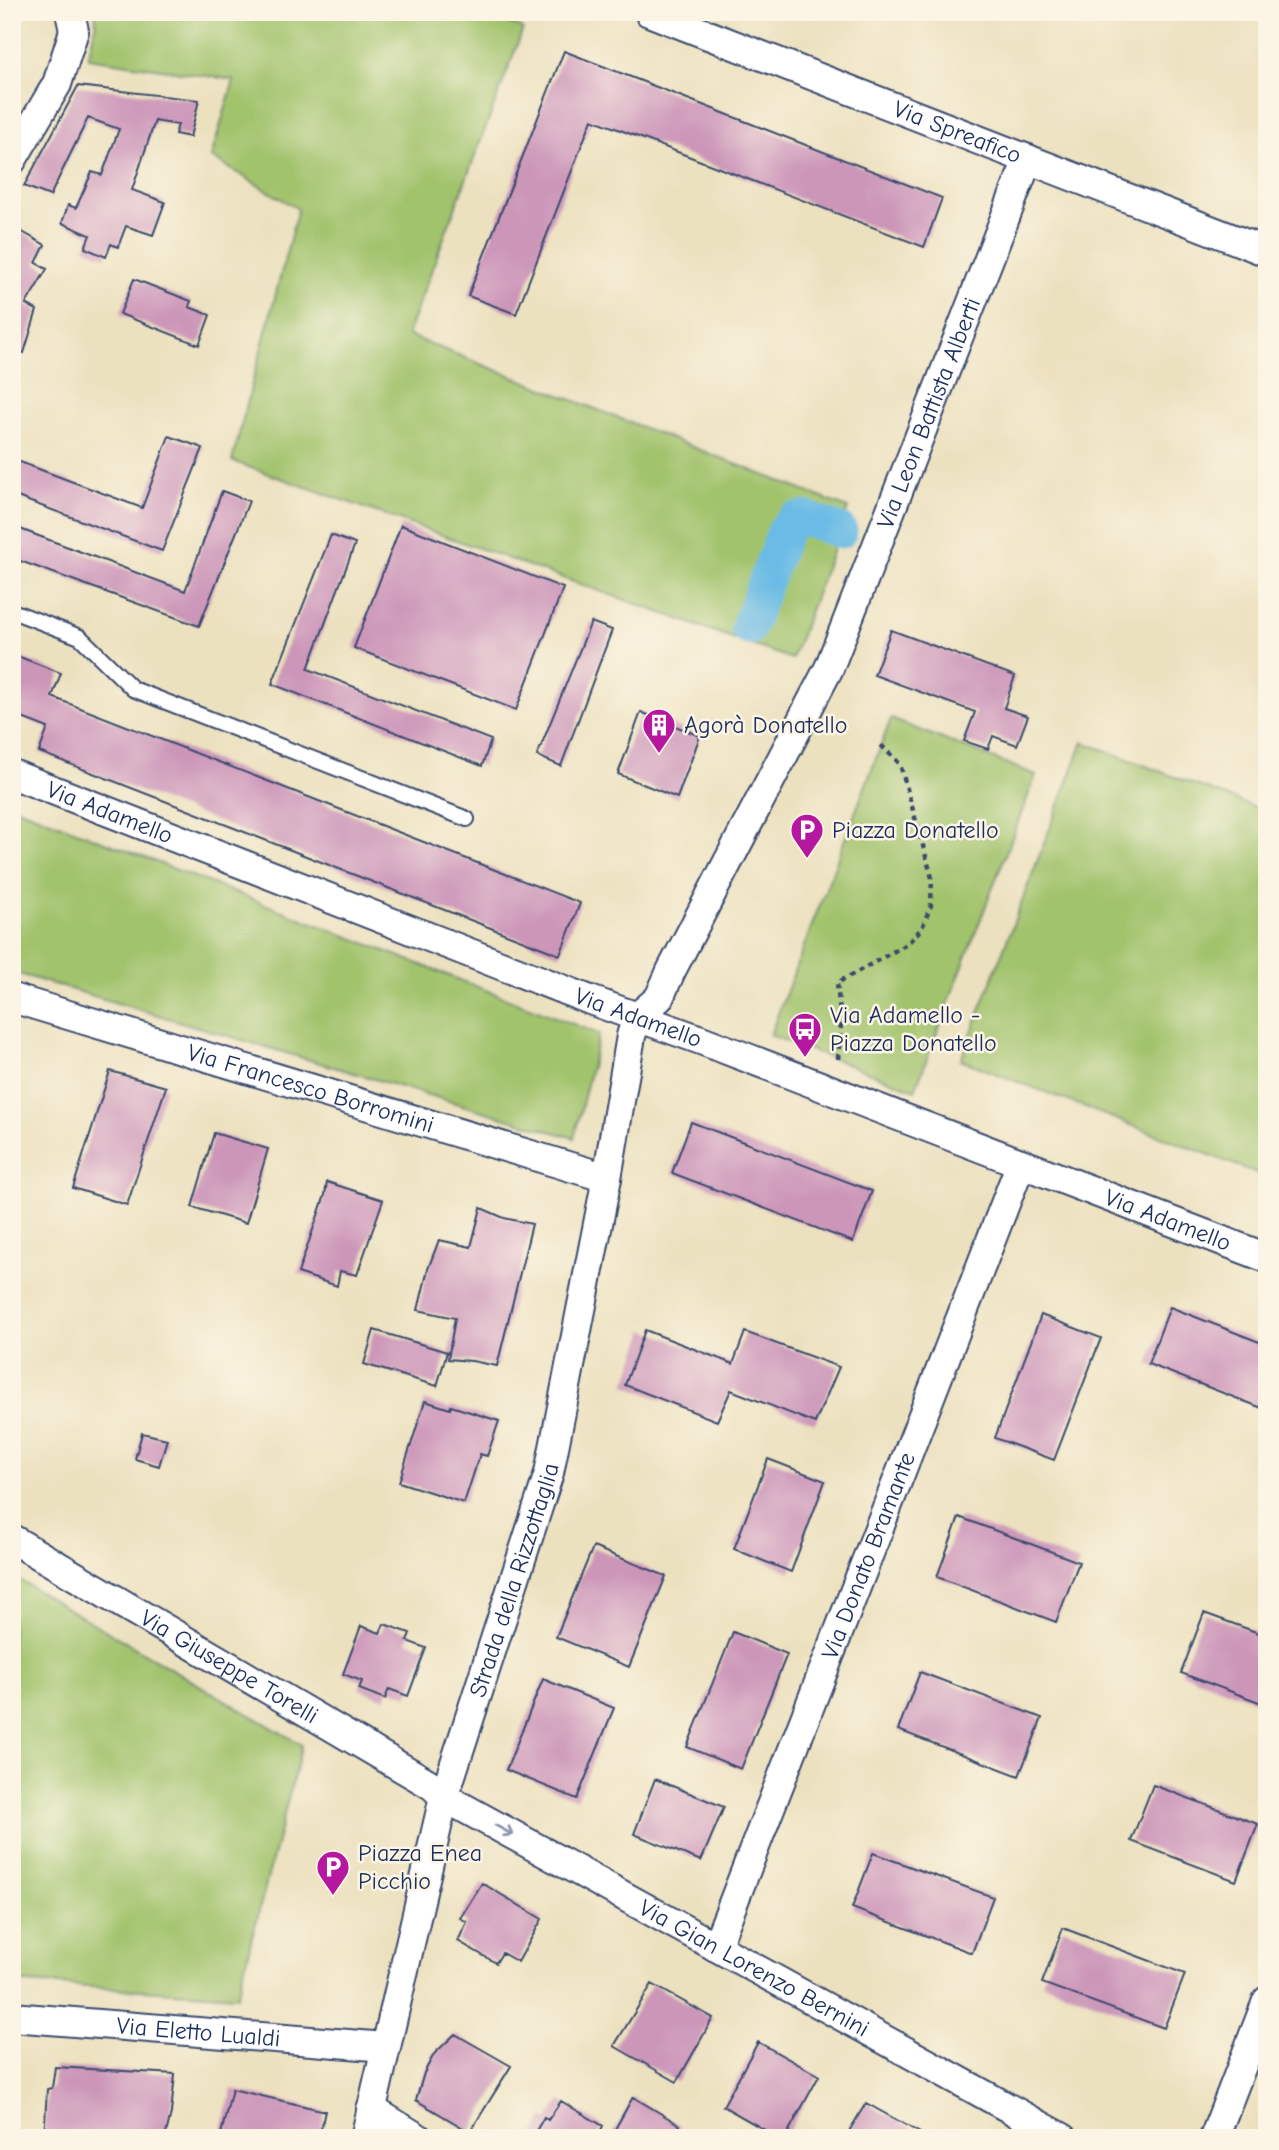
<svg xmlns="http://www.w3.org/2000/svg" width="1279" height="2150" font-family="'Comic Neue',sans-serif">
	<rect width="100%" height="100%" fill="#fcf5e5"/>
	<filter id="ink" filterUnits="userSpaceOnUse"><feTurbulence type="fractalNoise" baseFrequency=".0143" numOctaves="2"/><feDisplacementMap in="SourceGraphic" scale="14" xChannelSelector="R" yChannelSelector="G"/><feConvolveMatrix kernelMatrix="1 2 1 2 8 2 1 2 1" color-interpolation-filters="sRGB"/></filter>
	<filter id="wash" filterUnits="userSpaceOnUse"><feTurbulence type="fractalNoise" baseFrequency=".00686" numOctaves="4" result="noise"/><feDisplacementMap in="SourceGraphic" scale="28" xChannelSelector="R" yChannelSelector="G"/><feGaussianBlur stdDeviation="1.57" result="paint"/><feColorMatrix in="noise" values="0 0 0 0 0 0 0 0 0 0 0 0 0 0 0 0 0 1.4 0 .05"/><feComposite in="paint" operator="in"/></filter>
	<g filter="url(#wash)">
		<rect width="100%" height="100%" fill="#ece1bf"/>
		<path fill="#a1c36c" stroke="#5e7965" stroke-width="2" d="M 95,12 L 482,12 L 523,29 L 407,335 L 848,508 L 844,521 L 805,504 L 787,507 L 774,520 L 746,591 L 772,600 L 796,533 L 806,531 L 836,541 L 792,659 L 232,461 L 298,209 L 211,157 L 234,80 L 88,58 L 96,23 Z
			M 891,719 L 1036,775 L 915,1090 L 770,1035 Z
			M 1083,742 L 1267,812 L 1267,1177 L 961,1060 Z
			M 12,806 L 599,1034 L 574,1138 L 12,972 Z
			M 12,1576 L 302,1745 L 237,1996 L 12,1982 Z"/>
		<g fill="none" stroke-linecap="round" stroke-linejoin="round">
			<path stroke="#6abbe5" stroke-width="35" d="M 748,628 L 785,530 L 794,520 L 805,518 L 840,531"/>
		</g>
		<g id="blocks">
			<path fill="#cc96b9" d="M 564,51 L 942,198 L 924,247 L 592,119 L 516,314 L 468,296 Z
				M 78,86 L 199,100 L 190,137 L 175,134 L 178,125 L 155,121 L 132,190 L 165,202 L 153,235 L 126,226 L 118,247 L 111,244 L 106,257 L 85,248 L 90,235 L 62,223 L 68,205 L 76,208 L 92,172 L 102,175 L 119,129 L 88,118 L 50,196 L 24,186 Z
				M 12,226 L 45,245 L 36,263 L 47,269 L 26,304 L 37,310 L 24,353 L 12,350 Z
				M 134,279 L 191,301 L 189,307 L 210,315 L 199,345 L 120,314 Z
				M 169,436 L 203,448 L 162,551 L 12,495 L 12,459 L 142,508 Z
				M 222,491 L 249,501 L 199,626 L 12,558 L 12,526 L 185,591 Z
				M 401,525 L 563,588 L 516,710 L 354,648 Z
				M 331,535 L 355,544 L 308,669 L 491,740 L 482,766 L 272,684 Z
				M 591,622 L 612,630 L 561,766 L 537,756 Z
				M 891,630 L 1015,676 L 1004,708 L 1028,716 L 1017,745 L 993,736 L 988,749 L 964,741 L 975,712 L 874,675 Z
				M 12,654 L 61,673 L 52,697 L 580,903 L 560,955 L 39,752 L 48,728 L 12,714 Z
				M 641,712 L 700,736 L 677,798 L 618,774 Z
				M 110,1071 L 166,1087 L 127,1205 L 73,1188 Z
				M 691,1122 L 872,1191 L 853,1242 L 672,1173 Z
				M 214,1133 L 268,1149 L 246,1223 L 192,1207 Z
				M 327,1182 L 383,1200 L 357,1275 L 340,1271 L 337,1286 L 298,1273 L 325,1195 Z
				M 481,1208 L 504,1218 L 532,1224 L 497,1366 L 472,1361 L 448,1359 L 455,1318 L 418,1310 L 428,1269 L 439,1240 L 471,1247 Z
				M 1170,1307 L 1267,1345 L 1267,1410 L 1148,1364 Z
				M 1041,1315 L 1101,1338 L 1054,1460 L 995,1438 Z
				M 374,1330 L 447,1352 L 437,1386 L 364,1364 Z
				M 645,1330 L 733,1364 L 745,1332 L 839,1367 L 815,1423 L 731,1390 L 717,1421 L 625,1385 Z
				M 425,1401 L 450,1409 L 451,1406 L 499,1421 L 487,1456 L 480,1454 L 464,1503 L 399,1482 Z
				M 142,1433 L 167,1439 L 159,1466 L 135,1459 Z
				M 768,1459 L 825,1481 L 791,1572 L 734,1549 Z
				M 959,1517 L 1079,1562 L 1056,1622 L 937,1577 Z
				M 593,1547 L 666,1576 L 629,1667 L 556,1637 Z
				M 1204,1613 L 1267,1636 L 1267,1705 L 1181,1673 Z
				M 384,1624 L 410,1633 L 407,1641 L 426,1648 L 408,1696 L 389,1689 L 385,1699 L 359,1689 L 362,1681 L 343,1674 L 361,1626 L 380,1633 Z
				M 733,1632 L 787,1654 L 741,1769 L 687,1747 Z
				M 920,1672 L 1042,1718 L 1019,1776 L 898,1730 Z
				M 543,1679 L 614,1708 L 577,1799 L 506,1770 Z
				M 655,1779 L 724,1807 L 701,1861 L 634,1834 Z
				M 1153,1785 L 1258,1824 L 1236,1881 L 1131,1841 Z
				M 873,1853 L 993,1897 L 972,1953 L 852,1908 Z
				M 482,1883 L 542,1919 L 518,1962 L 502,1953 L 496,1963 L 458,1941 L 467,1922 L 460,1918 Z
				M 1063,1928 L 1185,1974 L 1164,2028 L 1042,1983 Z
				M 652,1984 L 713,2018 L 677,2082 L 614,2046 Z
				M 455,2034 L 511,2066 L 470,2132 L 416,2100 L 424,2073 L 434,2054 Z
				M 758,2042 L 819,2076 L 785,2138 L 779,2138 L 723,2106 Z
				M 55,2067 L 175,2074 L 171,2113 L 165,2138 L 44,2138 L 47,2089 L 52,2088 Z
				M 232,2089 L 325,2111 L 319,2138 L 220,2138 Z
				M 633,2097 L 680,2125 L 673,2138 L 610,2138 Z
				M 561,2101 L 603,2126 L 597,2138 L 532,2138 L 544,2117 L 548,2120 Z
				M 866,2103 L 929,2138 L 845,2138 Z"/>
		</g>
	</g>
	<g filter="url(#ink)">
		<use href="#blocks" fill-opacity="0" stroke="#3a4a6d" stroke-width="2"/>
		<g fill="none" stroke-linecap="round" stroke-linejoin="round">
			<defs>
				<path id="lane" d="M 12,611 L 80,637 L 133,689 L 467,819"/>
				<g id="street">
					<path id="s1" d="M 649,12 L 1267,252"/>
					<path d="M 12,160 L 57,84 L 74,31 L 70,12"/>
					<path id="s2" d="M 12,774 L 590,1000 L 701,1040 L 1267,1258"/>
					<path id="s3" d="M 12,998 L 607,1178"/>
					<path id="s4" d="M 637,1017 L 659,998 L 671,971 L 829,668 L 1028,159"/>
					<path id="s5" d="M 12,1539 L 433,1786 L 444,1797 L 1063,2138"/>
					<path id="s6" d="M 716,1947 L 1021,1163"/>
					<path id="s7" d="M 12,2017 L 386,2047"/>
					<path d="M 371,2109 L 418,2138"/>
					<path id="s8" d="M 365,2138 L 444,1797 L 549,1473 L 607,1178 L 631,1036 L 637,1017"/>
					<path d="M 1214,2138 L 1267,2001"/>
				</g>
			</defs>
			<use href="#lane" stroke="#3a4a6d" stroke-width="18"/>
			<use href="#street" stroke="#3a4a6d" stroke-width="32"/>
			<path stroke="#3a4a6d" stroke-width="4.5" stroke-dasharray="5 5" stroke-linecap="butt" d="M 838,1059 L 841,1024 L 837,983 L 907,944 L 922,928 L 931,905 L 932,878 L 900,764 L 880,744"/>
			<use href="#lane" stroke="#fff" stroke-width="14"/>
			<use href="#street" stroke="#fff" stroke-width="28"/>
		</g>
		<defs><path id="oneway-shaft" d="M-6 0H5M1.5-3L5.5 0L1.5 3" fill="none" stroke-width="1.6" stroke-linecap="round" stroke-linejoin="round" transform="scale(1.75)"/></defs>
		<use stroke="#8d97ae" href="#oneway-shaft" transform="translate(504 1830) rotate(29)"/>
	</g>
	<defs>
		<symbol id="building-pin" viewBox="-11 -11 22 30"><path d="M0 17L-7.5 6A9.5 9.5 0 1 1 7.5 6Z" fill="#b5179e" stroke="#fcf5e5"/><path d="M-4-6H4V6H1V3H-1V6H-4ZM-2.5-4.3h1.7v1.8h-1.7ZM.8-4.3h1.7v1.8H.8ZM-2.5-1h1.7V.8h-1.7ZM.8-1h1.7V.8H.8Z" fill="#fff"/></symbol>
		<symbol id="parking-pin" viewBox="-11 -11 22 30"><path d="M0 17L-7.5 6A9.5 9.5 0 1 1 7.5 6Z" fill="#b5179e" stroke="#fcf5e5"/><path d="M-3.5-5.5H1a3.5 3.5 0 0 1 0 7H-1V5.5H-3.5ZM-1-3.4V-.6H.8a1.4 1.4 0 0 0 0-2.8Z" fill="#fff"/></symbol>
		<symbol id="bus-pin" viewBox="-11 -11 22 30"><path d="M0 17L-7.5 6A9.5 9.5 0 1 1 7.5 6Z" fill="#b5179e" stroke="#fcf5e5"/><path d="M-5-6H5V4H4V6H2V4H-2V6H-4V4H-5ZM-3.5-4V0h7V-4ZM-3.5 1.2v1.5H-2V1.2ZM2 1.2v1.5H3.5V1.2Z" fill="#fff"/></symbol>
	</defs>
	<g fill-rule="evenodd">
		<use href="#building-pin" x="640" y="706" width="38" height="52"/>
		<use href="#parking-pin" x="788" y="811" width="38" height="52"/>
		<use href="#bus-pin" x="786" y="1010" width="38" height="52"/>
		<use href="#parking-pin" x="314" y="1848" width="38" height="52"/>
	</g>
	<g text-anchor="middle" stroke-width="5" stroke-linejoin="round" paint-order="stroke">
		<g font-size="24" fill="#1b2f5e" stroke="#fcf5e5">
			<text dy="8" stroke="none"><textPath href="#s1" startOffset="331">Via Spreafico</textPath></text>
			<text dy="8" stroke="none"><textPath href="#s4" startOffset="674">Via Leon Battista Alberti</textPath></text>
			<text dy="8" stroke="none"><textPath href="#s2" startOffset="105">Via Adamello</textPath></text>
			<text dy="8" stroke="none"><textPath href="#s2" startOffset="672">Via Adamello</textPath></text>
			<text dy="8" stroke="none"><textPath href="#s3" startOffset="312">Via Francesco Borromini</textPath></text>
			<text dy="8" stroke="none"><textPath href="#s2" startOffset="1239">Via Adamello</textPath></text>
			<text dy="8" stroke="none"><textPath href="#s6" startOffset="420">Via Donato Bramante</textPath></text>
			<text dy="8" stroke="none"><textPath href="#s8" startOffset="578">Strada della Rizzottaglia</textPath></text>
			<text dy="8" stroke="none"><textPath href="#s5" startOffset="252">Via Giuseppe Torelli</textPath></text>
			<text dy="8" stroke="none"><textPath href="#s5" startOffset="858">Via Gian Lorenzo Bernini</textPath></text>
			<text dy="8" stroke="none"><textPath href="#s7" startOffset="187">Via Eletto Lualdi</textPath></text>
		</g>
		<g font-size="24" fill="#1b2f5e" stroke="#fcf5e5" text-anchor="start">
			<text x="684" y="733">Agorà Donatello</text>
			<text x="832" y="838">Piazza Donatello</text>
			<text x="830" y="1023">Via Adamello -<tspan x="830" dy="28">Piazza Donatello</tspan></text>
			<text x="358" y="1861">Piazza Enea<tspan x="358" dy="28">Picchio</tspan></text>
		</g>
	</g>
	<rect width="1279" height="2150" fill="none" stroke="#fcf5e5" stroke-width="42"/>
</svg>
